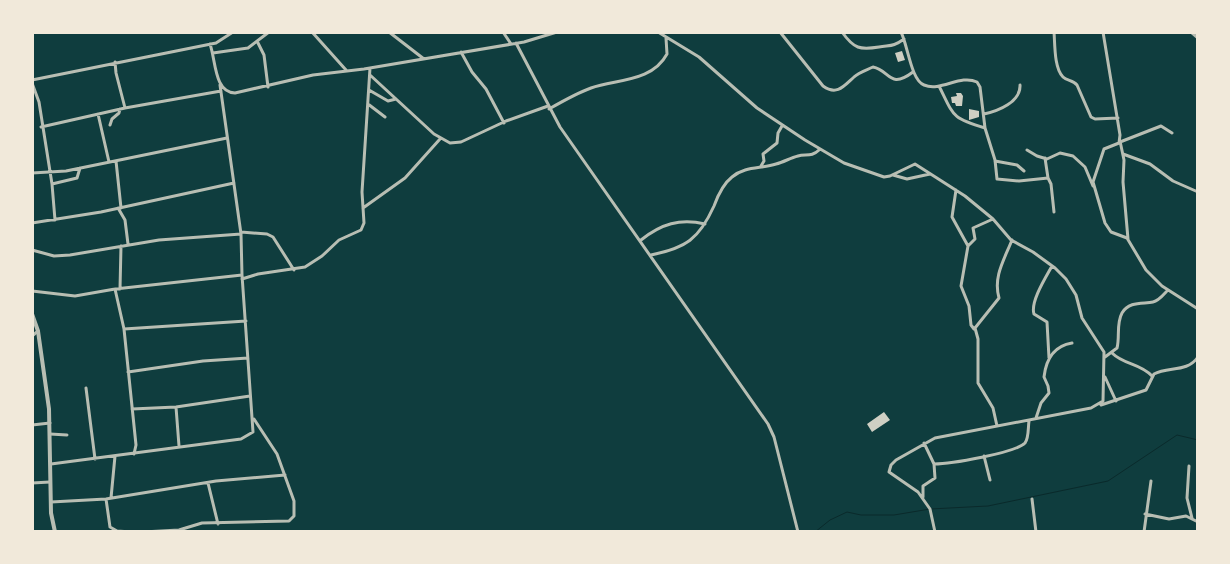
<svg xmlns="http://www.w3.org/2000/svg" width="1230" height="564" font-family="Ubuntu,sans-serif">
	<rect width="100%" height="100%" fill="#0f3d3e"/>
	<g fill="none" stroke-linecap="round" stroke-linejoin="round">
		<path stroke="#0a2a2b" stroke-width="1" d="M 815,532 L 830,520 L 847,512 L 861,515 L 894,515 L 930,509 L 988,506 L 1108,481 L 1177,435 L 1198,440"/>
	</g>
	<path fill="#cfcfc3" d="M 902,51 L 905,60 L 898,62 L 895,53 Z
		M 956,93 L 961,93 L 963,96 L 962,106 L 956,106 L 955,103 L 952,103 L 951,97 L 957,96 Z
		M 969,109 L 979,111 L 979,117 L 969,120 Z
		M 884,412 L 890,420 L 872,432 L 867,424 Z"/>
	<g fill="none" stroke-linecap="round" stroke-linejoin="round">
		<path stroke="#b8beb3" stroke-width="3" d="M 312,32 L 346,70
			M 389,32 L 424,59
			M 503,32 L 511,44
			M 658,32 L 699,57 L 757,108 L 805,140 L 844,163 L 884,177 L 890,176 L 915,164 L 965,196 L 993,219 L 1011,240 L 1033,252 L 1055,268 L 1066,279 L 1076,295 L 1082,318 L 1104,352 L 1103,401 L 1091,408 L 935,438 L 896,460 L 891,465 L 889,472 L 918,492 L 930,509 L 935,532
			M 780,32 L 823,86 C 837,96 844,86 854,77 C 859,72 867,70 873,67 C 890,70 889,90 913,72
			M 842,32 C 854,49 860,50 879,47 C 891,45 893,47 904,39
			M 901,32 C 908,46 911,80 924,85 C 941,92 960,74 977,82 L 980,87 L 985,128 L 995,160 L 997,179 L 1019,181 L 1048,178 L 1051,184 L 1054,212
			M 1054,32 C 1055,44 1054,68 1063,77 C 1067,81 1073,80 1077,85 L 1091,117 L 1095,119 L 1118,118
			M 1103,32 L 1120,135 L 1119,143 L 1104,149 L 1093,182 L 1105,223 L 1111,232 L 1127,238 L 1146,270 L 1162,286 L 1198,309
			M 1191,32 L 1198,38
			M 257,41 L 264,55 L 268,87
			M 516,43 L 560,127 L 768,424 L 774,437 L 798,532
			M 210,44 C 216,61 214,92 235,93 L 313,75 L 364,69 L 524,42 L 557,32
			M 461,52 L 472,72 L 486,89 L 504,123
			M 213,53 L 248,48 L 269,32
			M 115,62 L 116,73 L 125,108
			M 370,75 L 434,134 L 450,143 L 461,142 L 506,121 L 548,106
			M 32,80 L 216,43 L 233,32
			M 32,83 L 39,102 L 52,184 L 55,220
			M 939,86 C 954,116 951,118 985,128
			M 369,90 L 388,101 L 396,99
			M 368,104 L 385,117
			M 549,109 C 563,101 577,93 591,88 C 617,79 652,82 667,54 L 666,38
			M 98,114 L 109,162
			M 984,114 C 998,111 1021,102 1020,85
			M 110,125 L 112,119 L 119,113 L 120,109
			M 41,127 L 125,108 L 221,91
			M 1120,141 L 1124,160 L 1123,182 L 1128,239
			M 1120,142 L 1161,126 L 1172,133
			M 1027,150 L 1037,156 L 1047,159 L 1060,153 L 1073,156 L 1085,167 L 1093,186
			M 1123,154 L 1150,164 L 1173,181 L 1198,192
			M 1045,158 L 1048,178
			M 116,161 L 121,208
			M 995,161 L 1017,165 L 1024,171
			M 761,166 L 764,161 L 763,154 L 777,143 L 778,133 L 782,126
			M 32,173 L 66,171 L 227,138
			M 893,175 L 907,179 L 930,174
			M 52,184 L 77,178 L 80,168
			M 956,190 L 952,217 L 968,246 L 961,286 L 969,306 L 971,325 L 974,329
			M 118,208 L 125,220 L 128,244
			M 363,208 L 405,178 L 440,139
			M 32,223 L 101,212 L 234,183
			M 241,232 L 267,234 L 273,237 L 294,270
			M 641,240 C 661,224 680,218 705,224
			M 968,246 L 975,239 L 973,228 L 993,219
			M 32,250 L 54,256 L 70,255 L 159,240 L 241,234
			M 651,255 C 686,248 699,239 714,206 C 718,195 723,184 732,177 C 745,166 761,169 776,164 C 784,162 790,158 798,156 C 806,154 812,157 819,150
			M 242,279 L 258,274 L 305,267 L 322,256 L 339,240 L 361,230 L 364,223 L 362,192 L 370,68
			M 115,289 L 124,329 L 136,445 L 134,454
			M 120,289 L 121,246
			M 32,291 L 75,296 L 115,289 L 242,275
			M 124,329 L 246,321
			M 32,336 L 38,331
			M 1112,353 C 1124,365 1140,363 1152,376
			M 1105,357 L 1117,348 C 1120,337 1116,324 1122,313 C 1129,301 1143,304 1153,302 C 1159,301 1164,294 1168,290
			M 1049,358 L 1047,322 L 1034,314 C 1030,302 1046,277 1052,266
			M 128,372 L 203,361 L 248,358
			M 1105,377 L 1116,401
			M 86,388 L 95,459
			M 1101,405 L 1146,390 L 1154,374 C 1168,366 1187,373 1198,357
			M 176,407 L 179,446
			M 132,409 L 176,407 L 250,396
			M 1036,418 L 1041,403 L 1049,393 L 1048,386 L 1044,377 C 1046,359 1054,346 1072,343
			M 32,425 L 50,423
			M 997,426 L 993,408 L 978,383 L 978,339 L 975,328 L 999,298 C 993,277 1004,260 1012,240
			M 50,434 L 67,435
			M 924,443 L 934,464 C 950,464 1015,453 1025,443 C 1029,438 1028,427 1029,421
			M 984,456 L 990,480
			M 51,464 L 241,439 L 253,432 L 242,275 L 241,234 L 220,85
			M 1189,466 L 1187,498 L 1192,518
			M 32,483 L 50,482
			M 208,483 L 218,524
			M 923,497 L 923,486 L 935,478 L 934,464
			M 111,498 L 115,456
			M 106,499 L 110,527 L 117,531 L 131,532
			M 1032,499 L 1036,532
			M 51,502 L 106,499 L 216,481 L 285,475
			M 1145,514 L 1169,519 L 1186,516 L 1198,522
			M 143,532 L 179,530 L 202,523 L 289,521 L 294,516 L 294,501 L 277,454 L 254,419
			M 1144,532 L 1151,481"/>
		<path stroke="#b8beb3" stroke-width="4" d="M 32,314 L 38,331 L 49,409 L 51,513 L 55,532"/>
	</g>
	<rect width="1230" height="564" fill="none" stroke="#f1e9da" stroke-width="68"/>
</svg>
